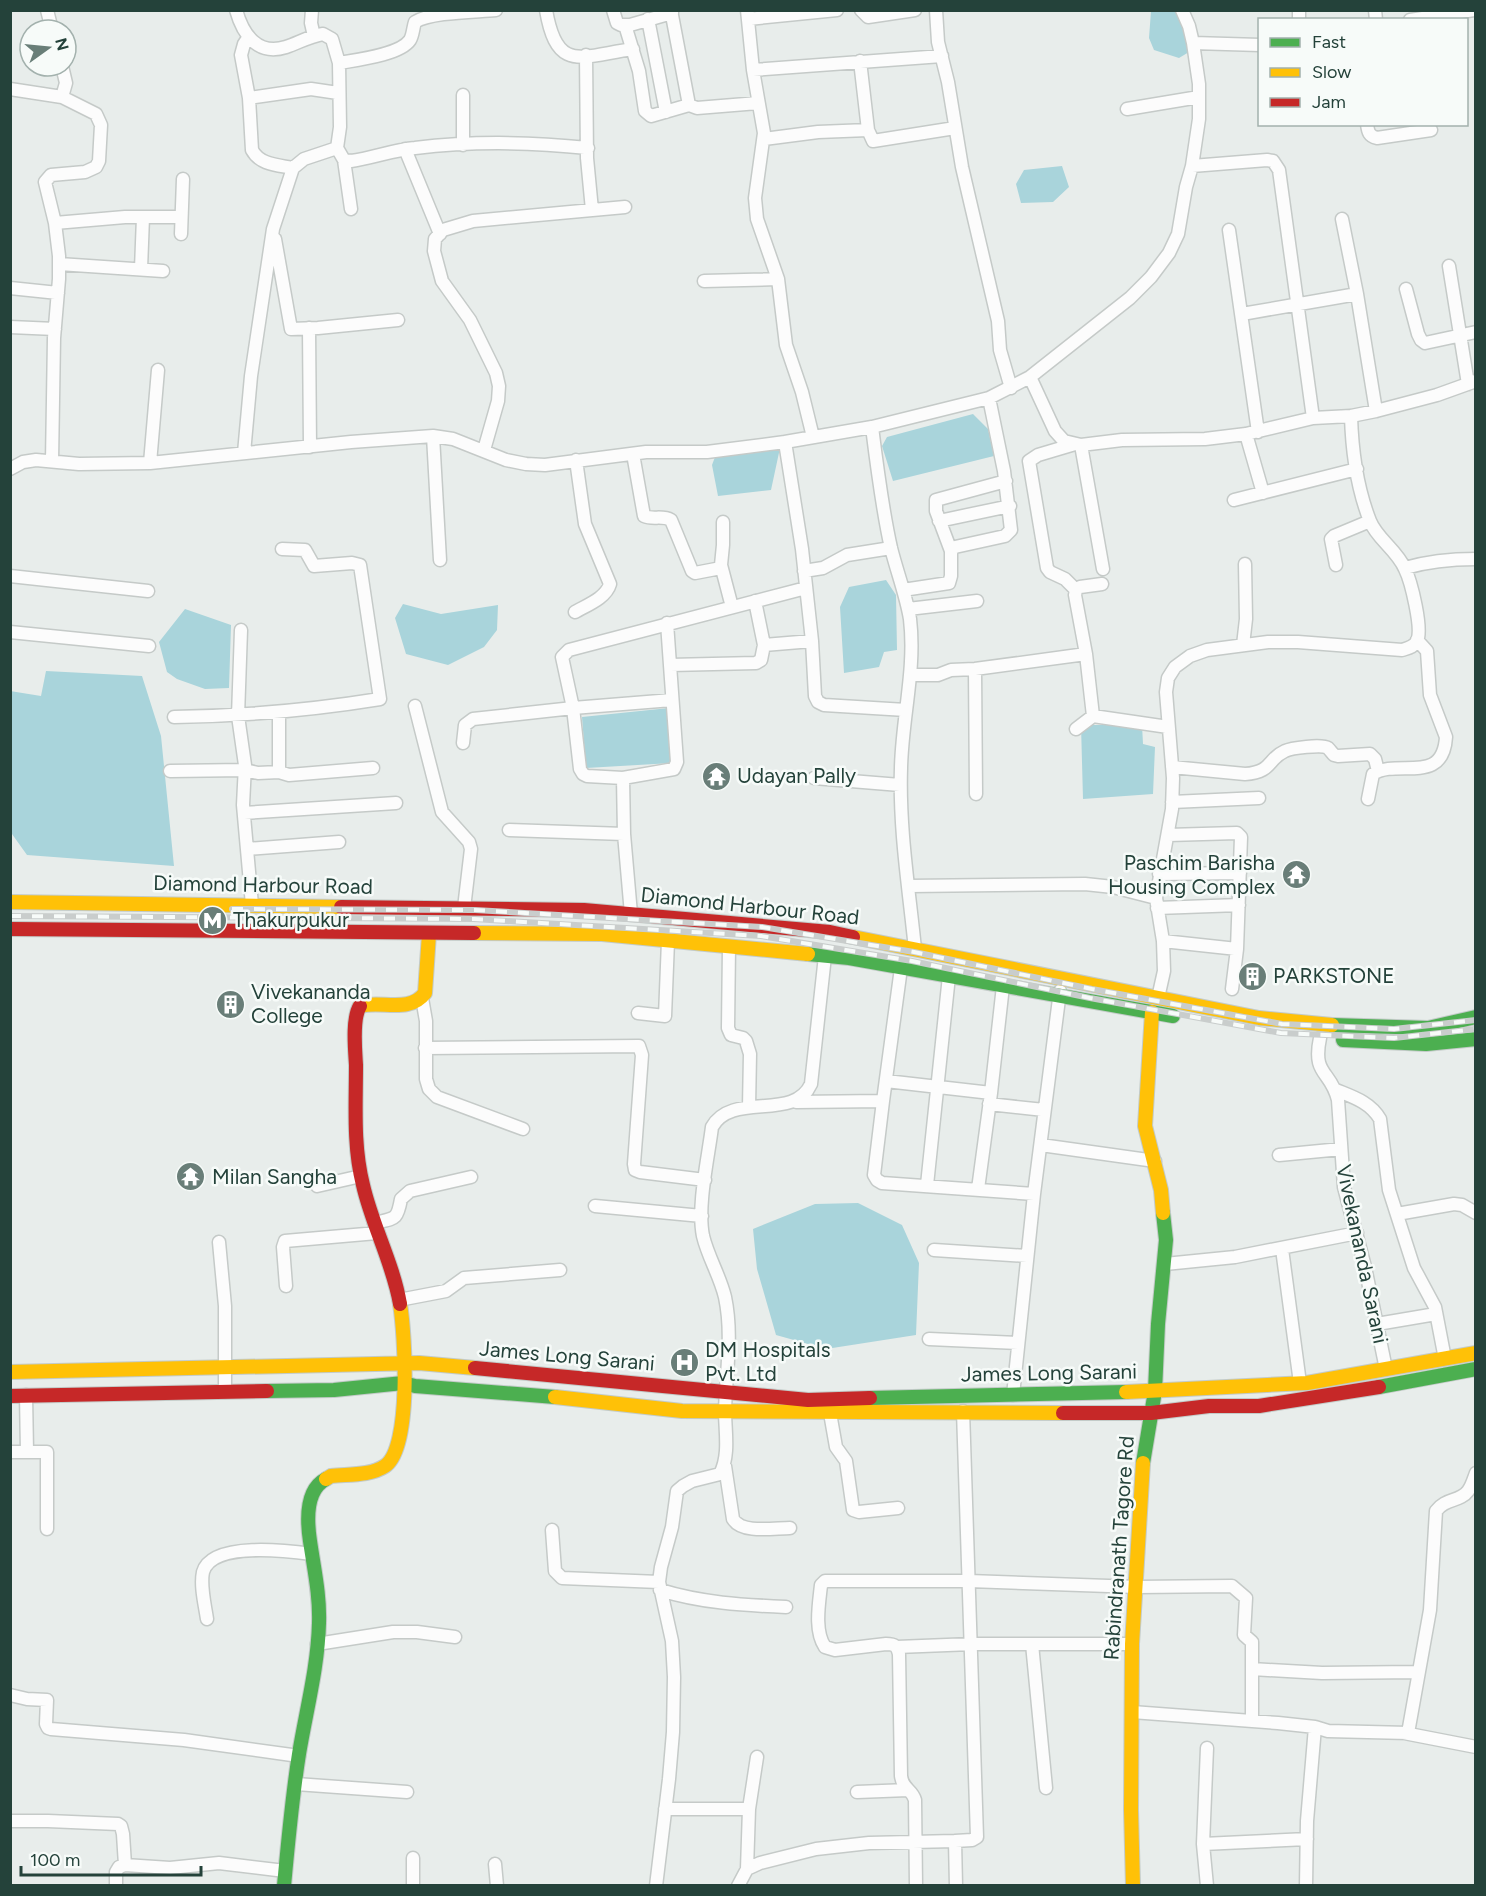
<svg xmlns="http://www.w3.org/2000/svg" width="1486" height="1896" font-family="Figtree,sans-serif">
	<rect width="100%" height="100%" fill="#e8edeb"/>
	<path fill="#a9d4db" d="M 1151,11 L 1179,11 L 1189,52 L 1179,58 L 1154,50 L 1149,38 Z
		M 1062,166 L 1069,187 L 1053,202 L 1021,203 L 1016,184 L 1024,170 Z
		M 973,414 L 988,429 L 994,456 L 893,481 L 882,446 L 887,437 Z
		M 780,448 L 771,490 L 718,496 L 712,465 L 715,457 Z
		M 886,580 L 896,595 L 897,650 L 884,652 L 879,667 L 844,673 L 840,607 L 849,587 Z
		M 403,604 L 441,614 L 498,605 L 497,630 L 484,647 L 448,665 L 406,654 L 395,618 Z
		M 185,609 L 231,625 L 229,688 L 205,689 L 177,679 L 167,672 L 159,642 Z
		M 46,671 L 142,676 L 161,736 L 174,866 L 27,855 L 12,834 L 11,824 L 10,691 L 41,696 Z
		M 669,708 L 672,763 L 586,768 L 582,717 Z
		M 1081,725 L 1142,725 L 1143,744 L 1155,747 L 1153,794 L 1083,799 Z
		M 858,1203 L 902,1225 L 919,1263 L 916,1335 L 826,1349 L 776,1335 L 757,1269 L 753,1229 L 815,1204 Z"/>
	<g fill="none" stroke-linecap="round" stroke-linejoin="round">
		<defs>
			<path id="street" d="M 47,10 L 52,30
				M 236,10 C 243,35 258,56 286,47 C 298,43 310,36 323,34 L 332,39 L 339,63 L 340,127 L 337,148 L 304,159 L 293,168 L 273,229 L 251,376 L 244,453
				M 312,10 L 311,23 L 314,36
				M 546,10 C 557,74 581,56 633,49
				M 613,10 L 617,23 L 621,25 L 630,25 L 672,13
				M 671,10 L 689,105 L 697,108 L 758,103
				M 747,10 L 753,70 L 764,133 L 755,198 L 757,219 L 778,279 L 786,345 L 802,392 L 813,437
				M 861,10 L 868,17 L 915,10
				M 936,10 L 938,42 L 948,82 L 962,167 L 998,321 L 1000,350 L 1011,388
				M 1182,10 L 1189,26 L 1193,43 L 1199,84 L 1199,119 L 1192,166 L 1186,187 L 1178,234 L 1169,253 L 1151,277 L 1130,298 L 1030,377 L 1055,431 L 1064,441 L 1081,445 L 1122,440 L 1205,439 L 1246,434 L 1313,418 L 1351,416 L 1376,411 L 1437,395 L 1476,381
				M 1375,10 L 1376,20
				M 648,19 L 666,112
				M 748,19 L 837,10
				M 1299,20 L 1299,10
				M 1410,20 L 1474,10
				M 625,25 L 639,71 L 645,111 L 651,116 L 689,105
				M 248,38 L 244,44 L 241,55 L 249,98 L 252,150 C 260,165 278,165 293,168
				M 1193,43 L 1260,45
				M 586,55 L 587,158 L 592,210
				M 860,61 L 868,130 L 873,141 L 955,128
				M 339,63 C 356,60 400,55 410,40 C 413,35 413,28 415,22 C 431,12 475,12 496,10
				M 62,66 L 66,83 L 62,97
				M 753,70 L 942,56
				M 10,89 L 62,97 L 96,114 L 101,125 L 99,161 L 96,167 L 85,172 L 51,175 L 45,182 L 55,223 L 59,256 L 59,279 L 54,338 L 52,461
				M 249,98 L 311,89 L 338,93
				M 1127,109 L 1199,97
				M 1367,124 C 1368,132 1369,136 1377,138 L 1431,130
				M 764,139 L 818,132 L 868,130
				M 463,145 L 463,95
				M 337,148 L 344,160 L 351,161 C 373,158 393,150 415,148 C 472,141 531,142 588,148
				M 405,149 L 440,234
				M 344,160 L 351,209
				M 1192,166 L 1267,160 L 1273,161 L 1279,170 L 1313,418
				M 1342,219 L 1357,294 L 1376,411
				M 55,223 L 125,217 L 181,217
				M 1229,230 L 1258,432
				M 181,234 L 183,179
				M 275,239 L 291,329 L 318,328 L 398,320
				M 59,264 L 163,271
				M 1449,266 L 1468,384
				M 141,269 L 143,217
				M 704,281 L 778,279
				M 10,288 L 58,293
				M 1406,289 L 1418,334 L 1421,340 L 1425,343 L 1476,332
				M 1242,314 L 1357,294
				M 10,327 L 55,329
				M 309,328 L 310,447
				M 872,427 L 785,442 L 802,549 L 812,641 L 815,696 L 818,702 L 824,705 L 906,710
				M 1246,434 L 1263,493
				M 433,436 L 440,560
				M 1075,444 L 1038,455 L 1029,461 L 1047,568 L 1050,572 L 1065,579 L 1076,590
				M 1081,445 L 1103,569
				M 484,450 L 498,401 L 499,386 L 496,373 L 470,320 L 442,281 L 434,251 L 435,239 L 443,230 L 473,221 L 625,207
				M 633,454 L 644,516 C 653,520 662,515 671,520 L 692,571 L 695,573 L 721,568
				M 150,463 L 158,370
				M 10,469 L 23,462 L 36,460 L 79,464 L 150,463 L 351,442 L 433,436 L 453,439 L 506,460 L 526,464 L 545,465 L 646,452 L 707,452 L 785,442
				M 1234,500 L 1357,469
				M 939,521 L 1010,506
				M 723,522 L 723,545 L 721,565 L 732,607
				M 951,551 L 936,511 L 936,500 L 1006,481
				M 1336,565 L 1331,539 L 1334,536 L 1370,521
				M 1405,568 C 1429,561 1451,559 1476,559
				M 804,571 L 823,568 L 847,555 L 891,548
				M 10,576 L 148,591
				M 903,590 L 949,583 L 951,576 L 951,551 L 955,547 L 1005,536 L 1011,530 L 1004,471 L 989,398
				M 755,601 L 764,645
				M 908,609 L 977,601
				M 575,612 C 587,605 606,598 610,584 L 585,524 L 576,460
				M 667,623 L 670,665
				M 241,630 L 238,716 L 245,765 L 243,805 L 252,905
				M 10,632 L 149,646
				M 1243,645 L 1246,619 L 1245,564
				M 975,669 L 976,794
				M 910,675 L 938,675 L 951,670 L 975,669 L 1086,654
				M 415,706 L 442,812 L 469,842 L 471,849 L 464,908
				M 279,712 L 279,772
				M 1093,716 L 1086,654 L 1075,595 L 1076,590 L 1080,587 L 1102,584
				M 174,717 C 243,716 312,710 380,699 L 360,565 L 352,563 L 314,566 L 305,550 L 282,549
				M 1076,729 L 1093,716 L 1168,727
				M 463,743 L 465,725 L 473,719 L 573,708 L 562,657 L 569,650 L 806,588
				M 1172,767 L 1245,774 C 1273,772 1267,759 1285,751 C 1291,748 1322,744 1328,748 C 1330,750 1332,753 1334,755 L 1338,756 L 1370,754 L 1375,759 L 1378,771
				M 170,771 L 245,770 L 258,773 L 279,772 L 289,775 L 373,768
				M 623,778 L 587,776 L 583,774 L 580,769 L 573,708 L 672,700
				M 814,778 L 900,785
				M 1368,799 L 1373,774 C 1398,758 1443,786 1446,737 L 1430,695 L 1427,651 L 1417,640
				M 1172,802 L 1259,798
				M 244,813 L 396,803
				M 509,830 L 624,834
				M 1168,835 L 1237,833 L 1241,837 L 1237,949 L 1232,989
				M 247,849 L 339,842
				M 1159,874 L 1240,873
				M 909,886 L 1085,884 L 1113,887 L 1156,898
				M 1157,908 L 1239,905
				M 631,914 L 624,834 L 623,778 L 674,769 L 677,762 L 670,665 L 756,663 L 761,660 L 764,645 L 812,641
				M 1163,941 L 1237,949
				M 729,947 L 728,1028 L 731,1035 L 743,1038 L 746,1041 L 750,1054 L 749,1107
				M 915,949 C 909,889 899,829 901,768 C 902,718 916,669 910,619 C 906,595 897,572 891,548 C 882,508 877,467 872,427 L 989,398 L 1030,377
				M 422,998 L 426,1021 L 426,1079 L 429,1089 L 437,1097 L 523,1129
				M 1158,998 L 1164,971 L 1163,941 L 1156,898 L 1172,809 L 1173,778 L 1166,692 L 1168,678 L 1175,667 L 1190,656 L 1207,650 L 1268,642 L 1298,642 L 1402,650 C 1408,648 1414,647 1417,641 C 1423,629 1411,581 1405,569 C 1397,550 1377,539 1370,521 C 1357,488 1352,451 1351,416
				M 638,1013 L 665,1016 L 668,941
				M 1320,1038 C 1312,1076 1331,1070 1338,1100 L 1344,1187 L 1365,1267 L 1386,1369
				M 425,1048 L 639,1046 L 642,1055 L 634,1164 L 635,1170 L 640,1172 L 705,1180
				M 886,1081 L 991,1093
				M 1336,1090 C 1353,1097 1370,1102 1380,1119 L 1389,1190 L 1414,1268 L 1435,1307 L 1445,1359
				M 883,1101 L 901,968
				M 796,1102 L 883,1101 L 874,1175 L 877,1180 L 882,1183 L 1034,1194
				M 989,1104 L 1044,1110
				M 1041,1145 L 1155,1161
				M 1279,1155 L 1341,1149
				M 927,1185 L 949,976
				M 317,1186 L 361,1176
				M 978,1189 L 991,1093 L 1003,986
				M 595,1206 L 702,1216
				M 1397,1214 L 1454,1204 L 1462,1205 L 1476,1213
				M 374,1223 C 395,1218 397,1221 401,1199 L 410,1191 L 471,1177
				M 219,1242 L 225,1306 L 225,1392
				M 1282,1249 L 1300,1383
				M 934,1250 L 1027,1256
				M 1165,1264 L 1235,1257 L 1357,1233
				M 286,1286 L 283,1247 L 285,1241 L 377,1233
				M 399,1300 L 446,1291 L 464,1278 L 560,1270
				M 1377,1324 L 1436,1314
				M 929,1339 L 1018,1343
				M 26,1395 L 27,1452
				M 1013,1395 L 1034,1194 L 1060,991
				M 830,1413 L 836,1447 L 846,1461 L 853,1510 L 859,1512 L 898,1508
				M 10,1452 L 47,1452 L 47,1529
				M 725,1466 L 733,1519 C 742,1534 774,1528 790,1528
				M 552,1530 L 555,1571 L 562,1578 L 659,1582
				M 660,1590 C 702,1603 742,1605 786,1607
				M 207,1619 C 205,1605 200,1586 203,1572 C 212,1541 289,1551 312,1554
				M 317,1644 L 393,1632 L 417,1632 L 455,1637
				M 1032,1644 L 1046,1788
				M 897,1647 L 972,1644 L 1132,1644
				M 1252,1669 L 1322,1673 L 1417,1672
				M 10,1695 L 27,1699 L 47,1700 L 46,1724 L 48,1728 L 51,1729 L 184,1740 L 299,1756
				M 1132,1712 L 1278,1723 L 1315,1727
				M 1404,1733 L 1476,1747
				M 296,1784 L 407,1792
				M 857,1792 L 908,1790
				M 665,1809 L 749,1809
				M 10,1821 L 48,1821 L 118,1824 L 121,1826 L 123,1834 L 125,1865
				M 1203,1844 L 1307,1839
				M 413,1858 L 413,1886
				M 495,1864 L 497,1886
				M 747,1869 L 749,1809 L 757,1757
				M 116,1886 L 116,1872 L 119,1867 L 125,1865 L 170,1868 L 219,1863 L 285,1871
				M 656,1886 L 669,1779 L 673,1732 L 674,1677 L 672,1641 L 659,1582 L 661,1567 L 672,1527 L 677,1491 L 683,1486 L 692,1481 L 720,1474 C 730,1455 725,1431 725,1411 C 726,1372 733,1335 725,1297 C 720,1276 708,1257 703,1236 C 697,1206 708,1159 712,1127 C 732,1091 794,1122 811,1084 L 825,956
				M 738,1886 L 747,1869 L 760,1863 L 816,1849 L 869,1843 L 955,1841
				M 916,1886 L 915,1800 C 912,1789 903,1790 901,1776 L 899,1654 C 897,1646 895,1644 886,1644 L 835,1650 L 825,1647 C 814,1631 819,1604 821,1585 L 825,1581 L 969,1581 L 1137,1587 L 1232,1586 L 1246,1598 L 1244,1635 L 1252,1642 L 1252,1721
				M 956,1886 L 955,1841 L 972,1840 L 977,1837 L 963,1411
				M 1207,1886 L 1203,1844 L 1207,1748
				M 1306,1886 L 1307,1821 L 1315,1727 L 1328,1731 L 1408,1733 L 1430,1610 L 1436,1511 C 1445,1498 1460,1502 1468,1491 C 1472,1486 1474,1478 1476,1473"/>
			<path id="fast" d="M 808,954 L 849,958 L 1173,1016
				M 1332,1025 L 1428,1028 L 1476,1017
				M 1343,1040 L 1426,1044 L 1476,1039
				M 1379,1387 L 1476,1369
				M 267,1391 L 334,1390 L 403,1383 L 415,1386 L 555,1397
				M 870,1398 L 1126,1392
				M 1143,1463 L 1155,1391 L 1158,1324 L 1166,1240 L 1163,1213
				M 284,1886 C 288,1842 292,1798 299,1754 C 306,1711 318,1667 319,1623 C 320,1595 314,1569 310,1541 C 307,1521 305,1490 326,1479"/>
			<path id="slow" d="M 10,902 L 341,907
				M 474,933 L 602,934 L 808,954
				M 853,937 L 1259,1018 L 1332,1025
				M 360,1006 C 382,1000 409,1014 425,993 L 429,934
				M 1152,1012 L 1145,1126 L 1161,1190 L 1163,1213
				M 10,1372 L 419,1363 L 475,1368
				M 1126,1392 L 1307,1383 L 1476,1353
				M 555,1397 L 682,1411 L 1063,1413
				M 326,1479 L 331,1476 C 348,1474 370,1476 385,1466 C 412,1448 405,1334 400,1304
				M 1133,1886 L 1131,1810 L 1132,1644 L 1143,1463"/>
			<path id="jam" d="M 341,907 L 584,910 L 830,932 L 853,937
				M 10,929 L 474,933
				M 360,1006 C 352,1018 355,1049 356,1065 C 356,1105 353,1146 363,1185 C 372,1225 393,1263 400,1304
				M 475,1368 L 808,1400 L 870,1398
				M 10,1396 L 267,1391
				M 1063,1413 L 1151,1413 L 1209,1406 L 1259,1406 L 1379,1387"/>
		</defs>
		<use href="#street" stroke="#c5cac8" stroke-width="15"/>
		<use href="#fast" stroke="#c3cbc8" stroke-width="16"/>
		<use href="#slow" stroke="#c3cbc8" stroke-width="16"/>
		<use href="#jam" stroke="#c3cbc8" stroke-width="16"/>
		<use href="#street" stroke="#fcfcfc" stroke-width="12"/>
		<use href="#fast" stroke="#4caf50" stroke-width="14"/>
		<use href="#slow" stroke="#ffc107" stroke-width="14"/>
		<use href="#jam" stroke="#c62828" stroke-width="14"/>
		<defs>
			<path id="rail" d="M 232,909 L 475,910 L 762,927 L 914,952 L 1092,989 L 1282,1024 L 1394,1029 L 1476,1020
				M 10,916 L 474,919 L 761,936 L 912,961 L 1090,998 L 1281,1033 L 1394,1038 L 1476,1029"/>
		</defs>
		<use href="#rail" stroke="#c9cdcc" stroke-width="6"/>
		<use href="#rail" stroke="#f7fbf9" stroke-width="4" stroke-dasharray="11" stroke-linecap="butt"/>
	</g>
	<defs>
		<symbol id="temple-disc" viewBox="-11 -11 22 22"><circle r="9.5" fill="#697e78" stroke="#f7fbf9"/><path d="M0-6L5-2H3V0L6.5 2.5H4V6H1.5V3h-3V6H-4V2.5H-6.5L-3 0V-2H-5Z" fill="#fff"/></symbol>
		<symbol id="metro-disc" viewBox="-11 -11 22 22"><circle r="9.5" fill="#697e78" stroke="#f7fbf9"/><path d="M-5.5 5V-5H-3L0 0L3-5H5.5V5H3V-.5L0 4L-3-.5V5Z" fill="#fff"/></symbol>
		<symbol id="building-disc" viewBox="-11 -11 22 22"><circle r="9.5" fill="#697e78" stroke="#f7fbf9"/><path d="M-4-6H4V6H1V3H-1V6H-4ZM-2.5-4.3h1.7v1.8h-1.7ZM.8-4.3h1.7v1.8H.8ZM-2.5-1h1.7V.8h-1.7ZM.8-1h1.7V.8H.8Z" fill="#fff"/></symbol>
		<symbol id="hospital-disc" viewBox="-11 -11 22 22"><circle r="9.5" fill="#697e78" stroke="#f7fbf9"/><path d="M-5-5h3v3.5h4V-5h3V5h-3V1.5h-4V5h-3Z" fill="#fff"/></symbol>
	</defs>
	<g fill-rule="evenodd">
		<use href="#temple-disc" x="700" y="760" width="33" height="33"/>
		<use href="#temple-disc" x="1280" y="858" width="33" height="33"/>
		<use href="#metro-disc" x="196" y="904" width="33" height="33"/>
		<use href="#building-disc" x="1236" y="960" width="33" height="33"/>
		<use href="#building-disc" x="214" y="988" width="33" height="33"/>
		<use href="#temple-disc" x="174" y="1160" width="33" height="33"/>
		<use href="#hospital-disc" x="668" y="1346" width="33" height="33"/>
	</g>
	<g text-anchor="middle" stroke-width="5" stroke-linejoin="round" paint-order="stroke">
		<g font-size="21" fill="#24423a" stroke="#f7fbf9" text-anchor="start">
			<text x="737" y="783">Udayan Pally</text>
			<text x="1275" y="870" text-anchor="end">Paschim Barisha<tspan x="1275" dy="24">Housing Complex</tspan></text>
			<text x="233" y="927">Thakurpukur</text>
			<text x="1273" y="983">PARKSTONE</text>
			<text x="251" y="999">Vivekananda<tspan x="251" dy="24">College</tspan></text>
			<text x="212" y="1184">Milan Sangha</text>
			<text x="705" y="1357">DM Hospitals<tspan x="705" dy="24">Pvt. Ltd</tspan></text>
		</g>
		<g font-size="21" fill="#24423a" stroke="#f7fbf9">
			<text transform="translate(263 885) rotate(1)" y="7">Diamond Harbour Road</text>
			<text transform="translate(750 906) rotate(6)" y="7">Diamond Harbour Road</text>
			<text transform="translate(1362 1254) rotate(78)" y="7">Vivekananda Sarani</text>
			<text transform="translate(567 1356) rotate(5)" y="7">James Long Sarani</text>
			<text transform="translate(1049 1373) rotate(-1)" y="7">James Long Sarani</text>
			<text transform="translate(1119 1548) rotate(-86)" y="7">Rabindranath Tagore Rd</text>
		</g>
	</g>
	<rect width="1486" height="1896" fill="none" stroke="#24423a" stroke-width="24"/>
	<rect x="1258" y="18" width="210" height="108" fill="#f7fbf9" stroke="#a3b1ad" stroke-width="1.5"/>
	<rect x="1270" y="38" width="30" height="9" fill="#4caf50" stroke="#a3b1ad" stroke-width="1.5"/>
	<text x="1312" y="48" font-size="18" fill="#24423a">Fast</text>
	<rect x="1270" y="68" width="30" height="9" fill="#ffc107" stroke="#a3b1ad" stroke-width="1.5"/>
	<text x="1312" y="78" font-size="18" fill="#24423a">Slow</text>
	<rect x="1270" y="98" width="30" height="9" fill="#c62828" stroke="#a3b1ad" stroke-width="1.5"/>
	<text x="1312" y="108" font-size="18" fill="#24423a">Jam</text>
	<g transform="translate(48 48) rotate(75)"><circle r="28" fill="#f7fbf9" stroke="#a3b1ad" stroke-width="1.5"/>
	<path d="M0-4.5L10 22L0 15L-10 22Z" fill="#697e78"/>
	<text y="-9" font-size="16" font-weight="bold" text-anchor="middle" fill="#24423a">N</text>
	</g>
	<path d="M21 1866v9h180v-9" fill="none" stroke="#24423a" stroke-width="3"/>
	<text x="30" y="1866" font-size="18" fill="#24423a" stroke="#f7fbf9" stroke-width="4.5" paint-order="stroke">100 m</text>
</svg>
